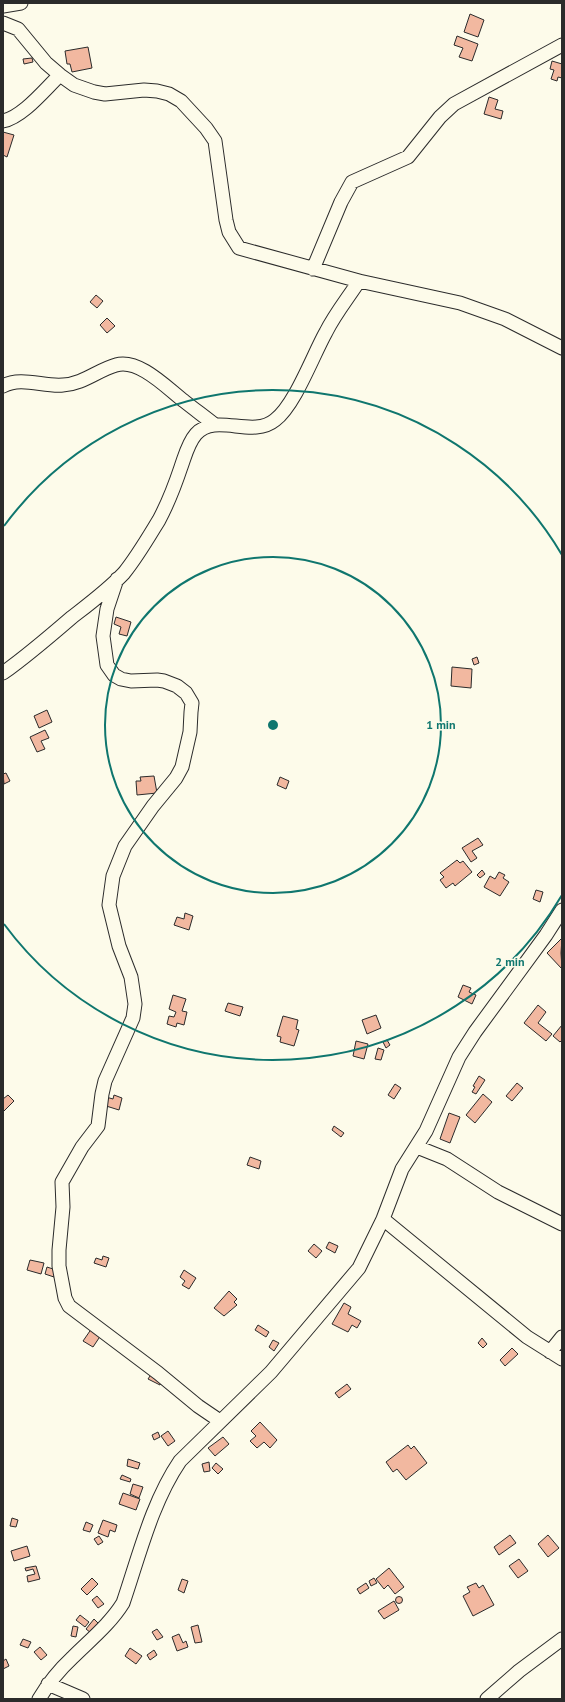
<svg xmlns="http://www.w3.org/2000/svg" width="565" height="1702" font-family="'PT Sans',sans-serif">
	<rect width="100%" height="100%" fill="#fdfbea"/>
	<path fill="#f2b8a0" stroke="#2b2b2b" d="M 470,14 L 484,20 L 478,37 L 464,32 Z
		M 457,36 L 478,44 L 472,61 L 459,57 L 463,48 L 454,45 Z
		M 88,47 L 92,68 L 72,72 L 70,64 L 67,64 L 65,51 Z
		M 32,58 L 33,62 L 24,64 L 23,59 Z
		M 552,61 L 562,64 L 562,78 L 558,77 L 557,81 L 551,79 L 554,70 L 550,69 Z
		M 489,97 L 498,100 L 495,109 L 503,111 L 501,119 L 484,114 Z
		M 3,132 L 14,135 L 7,157 L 3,155 Z
		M 96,295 L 103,301 L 97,308 L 90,302 Z
		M 107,318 L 115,326 L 107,333 L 100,325 Z
		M 116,617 L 131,622 L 127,636 L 119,634 L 121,627 L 114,624 Z
		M 477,657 L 479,663 L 474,665 L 472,659 Z
		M 452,667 L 472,669 L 471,688 L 451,686 Z
		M 47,710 L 52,722 L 39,728 L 34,716 Z
		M 45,730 L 49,738 L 41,741 L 45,749 L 37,752 L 30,737 Z
		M 6,773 L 10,781 L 4,784 L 3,774 Z
		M 154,776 L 157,793 L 137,795 L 136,781 L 141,781 L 140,777 Z
		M 280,777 L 289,781 L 286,789 L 277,785 Z
		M 478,838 L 483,845 L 472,851 L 477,858 L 471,862 L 462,848 Z
		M 457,860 L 460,863 L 463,861 L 472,872 L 455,886 L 453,883 L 446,888 L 440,880 L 444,877 L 440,873 Z
		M 482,870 L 485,874 L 480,878 L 477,875 Z
		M 499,872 L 505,875 L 503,878 L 509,882 L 500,896 L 484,887 L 490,876 L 495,879 Z
		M 536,890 L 543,892 L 540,902 L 533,899 Z
		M 185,913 L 193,916 L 189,930 L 174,925 L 177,917 L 184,919 Z
		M 562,938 L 561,953 L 562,969 L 547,953 Z
		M 463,985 L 471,988 L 469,992 L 476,995 L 472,1004 L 458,997 Z
		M 173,995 L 186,999 L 182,1011 L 187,1012 L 184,1025 L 177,1023 L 176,1027 L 167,1024 L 169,1016 L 174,1017 L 176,1012 L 169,1009 Z
		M 228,1003 L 243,1007 L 240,1016 L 225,1011 Z
		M 538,1005 L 546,1012 L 538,1023 L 552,1034 L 546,1041 L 524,1023 Z
		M 376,1015 L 381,1028 L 367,1034 L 362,1020 Z
		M 283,1016 L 298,1020 L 296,1029 L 299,1030 L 294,1046 L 280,1042 L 281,1037 L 277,1036 Z
		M 562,1025 L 562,1040 L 560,1042 L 553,1036 Z
		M 387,1040 L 390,1045 L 386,1048 L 383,1042 Z
		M 356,1041 L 368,1044 L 364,1059 L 353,1056 Z
		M 378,1048 L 384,1050 L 381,1060 L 375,1059 Z
		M 479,1076 L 485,1080 L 476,1094 L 472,1092 L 475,1087 L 473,1086 Z
		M 517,1083 L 523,1088 L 512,1101 L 506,1096 Z
		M 395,1084 L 401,1088 L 394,1099 L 388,1095 Z
		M 483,1094 L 492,1102 L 475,1123 L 466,1115 Z
		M 8,1095 L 14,1101 L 3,1112 L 3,1099 Z
		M 114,1095 L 122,1098 L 119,1110 L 103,1105 L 106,1097 L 113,1099 Z
		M 449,1113 L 460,1117 L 450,1143 L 440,1139 Z
		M 334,1126 L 344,1133 L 341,1137 L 332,1130 Z
		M 250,1157 L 261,1161 L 259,1169 L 247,1165 Z
		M 329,1242 L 338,1246 L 335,1253 L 326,1248 Z
		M 314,1244 L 322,1251 L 316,1258 L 308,1251 Z
		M 103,1256 L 109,1258 L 106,1267 L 94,1263 L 96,1258 L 102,1260 Z
		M 30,1260 L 44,1263 L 41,1274 L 27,1270 Z
		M 47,1267 L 56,1270 L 54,1277 L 45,1274 Z
		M 184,1270 L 196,1278 L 189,1289 L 182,1285 L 185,1281 L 180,1277 Z
		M 229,1291 L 237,1299 L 234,1302 L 237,1305 L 224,1316 L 214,1308 Z
		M 344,1303 L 351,1307 L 348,1314 L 361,1321 L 357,1328 L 352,1325 L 348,1332 L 332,1324 Z
		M 258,1325 L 269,1332 L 266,1337 L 255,1330 Z
		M 92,1328 L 101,1335 L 93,1347 L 83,1341 Z
		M 482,1338 L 487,1344 L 483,1348 L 478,1343 Z
		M 273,1340 L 279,1343 L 274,1351 L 269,1347 Z
		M 512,1348 L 518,1354 L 505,1366 L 500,1360 Z
		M 152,1373 L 163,1379 L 160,1385 L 148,1379 Z
		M 347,1384 L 351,1389 L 339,1398 L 335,1393 Z
		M 260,1422 L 277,1440 L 270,1448 L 264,1442 L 257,1448 L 250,1441 L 256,1436 L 251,1431 Z
		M 168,1431 L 175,1441 L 168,1446 L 161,1436 Z
		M 158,1432 L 160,1437 L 154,1440 L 152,1435 Z
		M 223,1437 L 229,1444 L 215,1456 L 208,1448 Z
		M 408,1445 L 411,1449 L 414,1446 L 427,1463 L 406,1480 L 397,1469 L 393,1472 L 386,1462 Z
		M 128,1459 L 140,1463 L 138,1469 L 127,1466 Z
		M 209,1462 L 210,1471 L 204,1472 L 202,1464 Z
		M 216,1463 L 223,1469 L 218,1474 L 212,1468 Z
		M 122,1475 L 131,1479 L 130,1482 L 120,1479 Z
		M 133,1484 L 143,1487 L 139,1498 L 130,1494 Z
		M 123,1493 L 140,1499 L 136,1510 L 119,1504 Z
		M 12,1518 L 18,1520 L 16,1527 L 10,1526 Z
		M 103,1520 L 117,1525 L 115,1532 L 110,1530 L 108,1537 L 98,1533 Z
		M 86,1522 L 93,1525 L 90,1532 L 83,1530 Z
		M 510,1535 L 516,1543 L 499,1555 L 494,1547 Z
		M 548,1535 L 559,1548 L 548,1557 L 538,1544 Z
		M 99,1536 L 103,1542 L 98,1545 L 94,1539 Z
		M 27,1546 L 30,1556 L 14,1561 L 11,1551 Z
		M 519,1559 L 528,1571 L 518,1578 L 509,1566 Z
		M 36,1566 L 40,1579 L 28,1582 L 27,1576 L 35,1574 L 33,1569 L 26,1571 L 25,1568 Z
		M 389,1568 L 404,1587 L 395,1594 L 388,1585 L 384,1589 L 376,1579 Z
		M 92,1578 L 98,1584 L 87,1595 L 81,1589 Z
		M 374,1578 L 377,1583 L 371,1586 L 369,1581 Z
		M 182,1579 L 188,1581 L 184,1593 L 178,1590 Z
		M 366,1583 L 369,1588 L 360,1594 L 357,1589 Z
		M 476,1583 L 479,1588 L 483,1585 L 494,1605 L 473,1616 L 463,1596 L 470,1592 L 467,1587 Z
		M 97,1596 L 104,1604 L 98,1608 L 92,1600 Z
		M395.5 1600a3.5 3.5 0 1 1 7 0a3.5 3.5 0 1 1-7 0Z
		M 394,1601 L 399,1610 L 384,1619 L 378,1611 Z
		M 80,1615 L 89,1622 L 85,1627 L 76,1620 Z
		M 94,1619 L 99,1624 L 91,1633 L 86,1629 Z
		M 198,1625 L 202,1642 L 195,1643 L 191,1627 Z
		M 73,1626 L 78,1627 L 76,1637 L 71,1636 Z
		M 157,1629 L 163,1637 L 157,1640 L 152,1632 Z
		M 179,1634 L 183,1643 L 186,1641 L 188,1647 L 177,1651 L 172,1637 Z
		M 23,1639 L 31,1642 L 28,1648 L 20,1645 Z
		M 40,1647 L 47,1655 L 41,1660 L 34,1652 Z
		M 130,1648 L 142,1656 L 136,1664 L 125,1656 Z
		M 154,1650 L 157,1655 L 150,1660 L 147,1655 Z
		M 6,1659 L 9,1666 L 3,1669 L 3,1661 Z"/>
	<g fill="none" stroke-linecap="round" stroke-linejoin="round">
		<defs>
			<path id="minor" d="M 3,6 L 21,3
				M 3,23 L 18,29 L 46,63 L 60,75 L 74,85 L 94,92 L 105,94 L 144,90 L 157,91 L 169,94 L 181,101 L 206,128 L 215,141 L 226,220 L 229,232 L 239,248 L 359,281 L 460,303 L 505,319 L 562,348
				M 3,121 C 23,117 45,89 60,75
				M 313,269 L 341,202 L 352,182 L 408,157 L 440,117 L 454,104 L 562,45
				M 3,386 C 21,376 44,387 63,385 C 83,384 98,370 116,365 C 139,358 168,389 184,401 C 194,409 205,417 215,425
				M 117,579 L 107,609 L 103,636 L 107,665 L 114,675 L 121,679 L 131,681 L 157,680 L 164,681 L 177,686 L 186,693 L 192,703 L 191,712 L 190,732 L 182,767 L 176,778 L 153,806 L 125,846 L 113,876 L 109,905 L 119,946 L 131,977 L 135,1004 L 133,1018 L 105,1081 L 102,1094 L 98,1126 L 82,1147 L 62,1182 L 63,1207 L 59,1250 L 59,1266 L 65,1298 L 69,1306 L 158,1373 L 198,1406 L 220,1421
				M 3,673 C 27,656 49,637 71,618 C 89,604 108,590 124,573 C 137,557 148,538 159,520 C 168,503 175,485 181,467 C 185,456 188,443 196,434 C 216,412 252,439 275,420 C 295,405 313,355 326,332 C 335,314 348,298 359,281
				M 417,1147 L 447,1159 L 498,1192 L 562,1224
				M 383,1219 L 527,1337 L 562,1359
				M 550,1352 L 562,1337
				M 48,1684 L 83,1699
				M 39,1699 C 48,1684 59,1670 72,1658 C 90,1640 110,1624 123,1603 C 139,1556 152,1502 180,1461 L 271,1372 L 359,1268 L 383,1219 L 402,1169 L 426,1131 L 459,1057 L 475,1032 L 546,935 L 562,910
				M 487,1699 L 519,1671 L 562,1639"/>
		</defs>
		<use href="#minor" stroke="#2b2b2b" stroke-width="15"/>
		<use href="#minor" stroke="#fdfbea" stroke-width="13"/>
	</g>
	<g fill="none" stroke="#0f766e" stroke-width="2">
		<circle cx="273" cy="725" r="168"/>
		<path d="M562 895A335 335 0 0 1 4 924M4 526A335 335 0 0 1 562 555"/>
	</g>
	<circle cx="273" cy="725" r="6" fill="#0f766e" stroke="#fdfbea" stroke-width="2"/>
	<g font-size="12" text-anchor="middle" font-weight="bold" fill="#0f766e" stroke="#fdfbea" stroke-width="3" stroke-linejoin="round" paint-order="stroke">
		<text x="441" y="729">1 min</text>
		<text x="510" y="966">2 min</text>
	</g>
	<rect width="565" height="1702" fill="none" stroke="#2b2b2b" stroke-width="8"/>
</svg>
